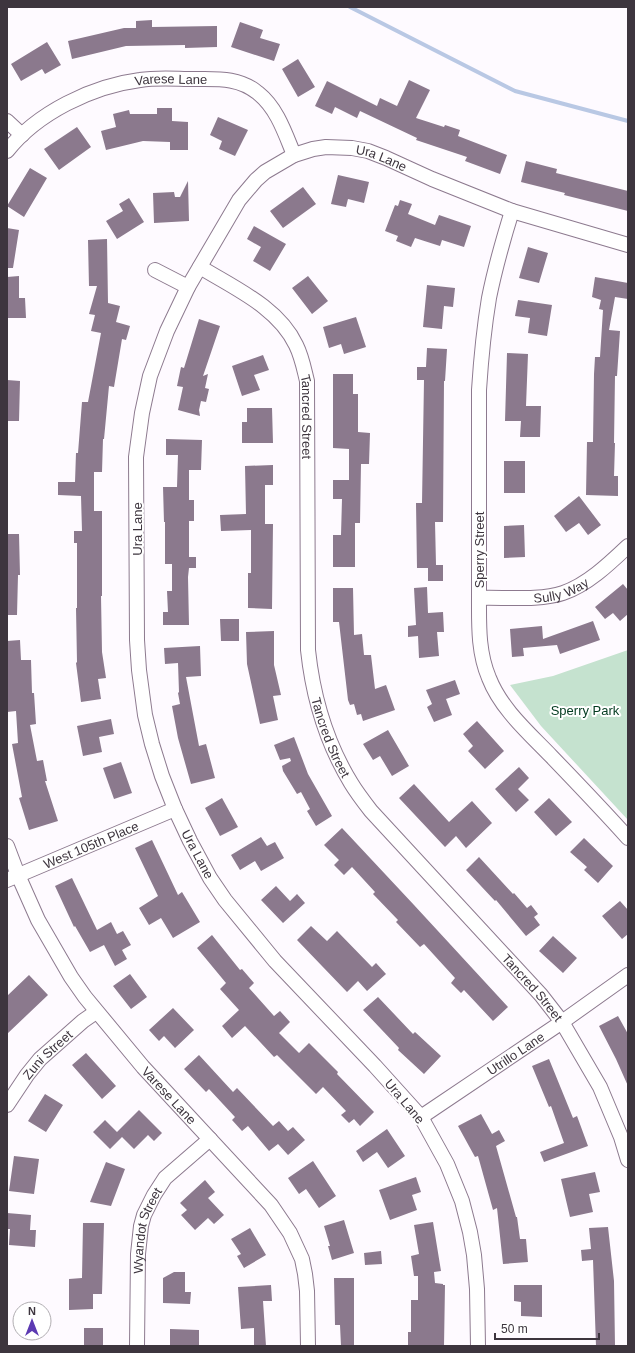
<svg xmlns="http://www.w3.org/2000/svg" width="635" height="1353" font-family="Arial,sans-serif">
	<rect width="100%" height="100%" fill="#fefaff"/>
	<path fill="#c5e2cf" d="M 628,650 L 628,820 L 541,726 L 510,685 L 553,676 Z"/>
	<g fill="none" stroke-linecap="round" stroke-linejoin="round">
		<path stroke="#b9c8e4" stroke-width="4" d="M 350,7 L 515,91 L 628,121"/>
	</g>
	<path fill="#8b798d" d="M 152,20 L 152,27 L 217,26 L 217,47 L 185,48 L 185,45 L 126,46 L 72,59 L 68,41 L 124,28 L 136,28 L 136,21 Z
		M 240,22 L 263,30 L 260,38 L 280,44 L 274,61 L 231,47 Z
		M 47,42 L 61,65 L 45,74 L 42,69 L 21,81 L 11,64 Z
		M 298,59 L 315,87 L 298,97 L 282,69 Z
		M 409,80 L 430,90 L 416,118 L 444,127 L 445,125 L 460,130 L 458,136 L 507,155 L 500,174 L 465,161 L 467,157 L 416,140 L 417,138 L 360,111 L 357,118 L 335,107 L 332,114 L 315,106 L 327,81 L 377,106 L 380,98 L 397,106 Z
		M 157,108 L 172,108 L 172,121 L 188,122 L 188,150 L 170,150 L 170,142 L 143,141 L 106,150 L 101,131 L 116,127 L 113,114 L 129,110 L 130,114 L 157,114 Z
		M 218,117 L 248,130 L 235,156 L 219,149 L 222,141 L 210,135 Z
		M 77,127 L 91,147 L 59,170 L 44,149 Z
		M 526,161 L 557,169 L 556,173 L 628,191 L 628,211 L 564,195 L 565,193 L 521,182 Z
		M 30,168 L 47,178 L 24,217 L 7,206 Z
		M 338,175 L 369,182 L 364,203 L 348,199 L 346,207 L 331,204 Z
		M 188,181 L 189,221 L 154,223 L 153,193 L 174,192 L 175,197 L 180,197 Z
		M 303,187 L 316,204 L 283,228 L 270,211 Z
		M 129,198 L 144,222 L 117,239 L 106,221 L 123,211 L 119,204 Z
		M 400,200 L 412,204 L 408,214 L 435,225 L 439,215 L 471,226 L 464,247 L 442,240 L 440,246 L 415,238 L 411,247 L 396,241 L 398,236 L 385,231 L 395,205 L 398,206 Z
		M 254,226 L 286,244 L 270,271 L 253,261 L 261,247 L 247,239 Z
		M 7,228 L 19,230 L 13,268 L 7,268 Z
		M 107,239 L 108,303 L 120,306 L 116,322 L 130,326 L 126,340 L 122,339 L 114,387 L 109,386 L 104,439 L 103,439 L 102,472 L 94,472 L 94,511 L 102,511 L 102,596 L 101,596 L 102,652 L 106,678 L 98,679 L 101,699 L 81,702 L 76,663 L 77,662 L 76,608 L 77,608 L 77,543 L 74,543 L 74,531 L 82,531 L 81,496 L 58,495 L 58,482 L 75,482 L 76,453 L 78,453 L 82,402 L 88,402 L 101,333 L 91,331 L 95,315 L 89,314 L 97,286 L 89,286 L 88,240 Z
		M 528,247 L 548,253 L 539,283 L 519,278 Z
		M 19,276 L 19,298 L 25,298 L 26,318 L 7,318 L 7,277 Z
		M 308,276 L 328,301 L 312,314 L 292,288 Z
		M 595,277 L 628,283 L 628,299 L 615,297 L 609,330 L 620,331 L 617,376 L 615,376 L 614,443 L 615,443 L 614,476 L 618,476 L 618,496 L 586,495 L 587,442 L 593,442 L 594,374 L 595,357 L 600,357 L 603,310 L 599,309 L 601,300 L 592,297 Z
		M 427,285 L 455,288 L 453,307 L 444,306 L 442,329 L 423,327 Z
		M 518,300 L 552,305 L 547,336 L 528,333 L 530,318 L 515,316 Z
		M 356,317 L 366,347 L 344,354 L 341,344 L 329,348 L 323,327 Z
		M 199,319 L 220,326 L 203,376 L 208,374 L 205,388 L 209,389 L 206,402 L 201,401 L 199,410 L 200,416 L 178,410 L 183,387 L 177,386 L 181,367 L 184,368 Z
		M 427,348 L 447,349 L 445,381 L 444,381 L 443,522 L 435,522 L 436,565 L 443,565 L 443,581 L 428,581 L 428,568 L 417,568 L 416,503 L 422,503 L 424,380 L 417,380 L 417,367 L 426,367 Z
		M 507,353 L 528,354 L 526,406 L 541,406 L 540,437 L 520,437 L 521,421 L 505,421 Z
		M 263,355 L 269,370 L 254,375 L 260,390 L 242,396 L 232,366 Z
		M 333,374 L 353,374 L 353,394 L 358,394 L 358,432 L 370,433 L 369,464 L 361,464 L 360,523 L 355,523 L 355,567 L 333,567 L 333,535 L 341,535 L 342,499 L 333,499 L 333,480 L 349,480 L 349,449 L 333,448 Z
		M 7,380 L 20,381 L 19,421 L 7,421 Z
		M 247,408 L 272,408 L 273,443 L 242,443 L 242,422 L 247,422 Z
		M 166,439 L 202,440 L 201,470 L 189,470 L 189,500 L 194,500 L 194,521 L 189,521 L 189,557 L 196,557 L 196,568 L 189,568 L 188,577 L 189,625 L 163,625 L 163,612 L 168,612 L 167,591 L 172,591 L 172,564 L 165,564 L 165,522 L 164,522 L 163,487 L 177,487 L 178,455 L 166,455 Z
		M 504,461 L 525,461 L 525,493 L 504,493 Z
		M 273,465 L 273,485 L 265,485 L 265,524 L 273,524 L 272,609 L 248,608 L 248,573 L 251,573 L 251,530 L 221,531 L 220,515 L 246,514 L 245,466 Z
		M 579,496 L 601,525 L 588,535 L 579,523 L 566,532 L 554,516 Z
		M 524,525 L 525,557 L 504,558 L 504,526 Z
		M 7,534 L 19,534 L 20,575 L 18,575 L 17,615 L 7,615 Z
		M 623,584 L 628,590 L 628,614 L 620,621 L 613,613 L 605,619 L 595,607 Z
		M 427,587 L 428,613 L 443,612 L 444,632 L 437,632 L 439,656 L 419,658 L 418,636 L 408,637 L 408,626 L 416,625 L 414,588 Z
		M 333,588 L 353,588 L 354,635 L 362,634 L 364,655 L 371,655 L 375,689 L 386,685 L 395,710 L 363,721 L 361,714 L 357,715 L 354,704 L 350,705 L 348,700 L 339,622 L 333,622 Z
		M 220,619 L 239,619 L 239,641 L 221,641 Z
		M 593,621 L 600,640 L 560,654 L 557,645 L 523,648 L 524,656 L 512,657 L 510,629 L 542,626 L 543,639 Z
		M 274,631 L 274,665 L 281,695 L 273,696 L 278,720 L 260,724 L 247,664 L 246,632 Z
		M 20,640 L 21,660 L 31,660 L 32,693 L 34,693 L 36,724 L 30,725 L 37,761 L 43,760 L 47,781 L 45,781 L 58,821 L 29,830 L 19,798 L 22,797 L 12,744 L 18,743 L 16,711 L 7,712 L 7,641 Z
		M 200,646 L 201,676 L 186,677 L 199,746 L 206,744 L 215,778 L 191,784 L 178,738 L 172,706 L 180,704 L 178,693 L 179,692 L 178,663 L 165,664 L 164,648 Z
		M 455,680 L 460,694 L 446,699 L 452,715 L 434,722 L 427,707 L 432,704 L 426,690 Z
		M 111,719 L 114,734 L 99,737 L 102,752 L 83,756 L 77,726 Z
		M 477,721 L 504,751 L 485,769 L 468,751 L 473,746 L 463,734 Z
		M 388,730 L 409,766 L 392,776 L 380,756 L 373,760 L 363,744 Z
		M 294,737 L 308,774 L 332,816 L 316,826 L 307,811 L 310,809 L 301,792 L 297,794 L 283,771 L 282,766 L 291,761 L 290,758 L 280,760 L 274,745 Z
		M 121,762 L 132,793 L 114,799 L 103,768 Z
		M 519,767 L 529,778 L 518,789 L 529,800 L 516,812 L 495,789 Z
		M 414,784 L 449,822 L 472,801 L 492,823 L 466,848 L 456,836 L 445,847 L 399,798 Z
		M 222,798 L 238,827 L 220,836 L 205,808 Z
		M 549,798 L 572,822 L 556,836 L 534,812 Z
		M 342,828 L 414,905 L 508,1007 L 493,1021 L 464,990 L 461,993 L 451,983 L 455,978 L 424,944 L 420,947 L 396,922 L 398,920 L 373,894 L 375,892 L 352,867 L 344,875 L 334,865 L 339,860 L 324,845 Z
		M 261,837 L 267,846 L 275,842 L 284,858 L 261,871 L 255,861 L 240,870 L 231,855 Z
		M 584,838 L 613,866 L 598,883 L 584,870 L 587,867 L 570,852 Z
		M 152,840 L 178,895 L 182,892 L 200,922 L 173,938 L 161,918 L 149,925 L 139,908 L 158,896 L 135,848 Z
		M 479,857 L 513,894 L 514,893 L 527,908 L 531,905 L 538,914 L 534,917 L 540,925 L 526,936 L 496,900 L 495,901 L 466,870 Z
		M 72,878 L 97,930 L 111,922 L 117,934 L 123,931 L 131,945 L 122,950 L 127,959 L 115,966 L 104,945 L 90,952 L 75,926 L 74,927 L 55,886 Z
		M 276,886 L 290,901 L 297,894 L 305,903 L 283,923 L 261,900 Z
		M 620,901 L 628,910 L 628,934 L 622,939 L 602,916 Z
		M 311,926 L 327,941 L 337,931 L 372,967 L 376,963 L 386,974 L 367,991 L 358,981 L 347,992 L 297,940 Z
		M 212,935 L 240,970 L 242,969 L 254,983 L 249,988 L 274,1016 L 280,1011 L 290,1022 L 279,1033 L 299,1053 L 309,1043 L 338,1072 L 337,1074 L 374,1112 L 360,1126 L 354,1119 L 349,1123 L 341,1115 L 346,1111 L 323,1087 L 316,1094 L 277,1055 L 274,1057 L 245,1026 L 232,1038 L 222,1026 L 239,1010 L 220,989 L 226,983 L 197,948 Z
		M 553,936 L 577,958 L 563,973 L 539,951 Z
		M 130,974 L 147,997 L 131,1009 L 113,986 Z
		M 29,975 L 48,995 L 7,1034 L 7,996 Z
		M 378,997 L 413,1034 L 415,1032 L 441,1056 L 424,1074 L 398,1050 L 399,1048 L 363,1010 Z
		M 173,1008 L 194,1030 L 175,1048 L 164,1036 L 159,1041 L 149,1030 Z
		M 618,1016 L 628,1034 L 628,1086 L 616,1059 L 599,1026 Z
		M 86,1053 L 116,1086 L 102,1099 L 72,1065 Z
		M 199,1055 L 233,1092 L 237,1088 L 273,1126 L 279,1121 L 288,1131 L 293,1127 L 305,1140 L 288,1155 L 278,1144 L 269,1151 L 248,1126 L 242,1131 L 232,1120 L 235,1117 L 209,1089 L 206,1092 L 184,1069 Z
		M 549,1059 L 573,1118 L 577,1116 L 588,1146 L 544,1162 L 540,1152 L 564,1143 L 551,1106 L 549,1107 L 532,1066 Z
		M 45,1094 L 63,1105 L 46,1132 L 28,1121 Z
		M 139,1110 L 162,1133 L 154,1141 L 148,1135 L 134,1149 L 122,1137 L 110,1149 L 93,1132 L 105,1120 L 117,1132 Z
		M 481,1114 L 492,1134 L 499,1130 L 505,1141 L 496,1146 L 516,1217 L 517,1217 L 520,1239 L 526,1239 L 528,1262 L 503,1264 L 497,1208 L 493,1210 L 478,1156 L 475,1157 L 458,1126 Z
		M 387,1129 L 405,1156 L 388,1168 L 377,1152 L 363,1162 L 356,1151 Z
		M 14,1156 L 39,1159 L 34,1194 L 9,1191 Z
		M 313,1161 L 336,1196 L 319,1208 L 306,1189 L 299,1194 L 288,1178 Z
		M 106,1162 L 125,1169 L 111,1206 L 90,1202 Z
		M 595,1172 L 600,1192 L 589,1194 L 593,1212 L 570,1217 L 561,1179 Z
		M 416,1177 L 421,1192 L 412,1195 L 417,1210 L 390,1220 L 379,1190 Z
		M 205,1180 L 215,1192 L 208,1198 L 224,1215 L 214,1224 L 208,1218 L 195,1230 L 181,1215 L 187,1210 L 180,1203 Z
		M 7,1213 L 31,1215 L 30,1230 L 36,1230 L 35,1247 L 9,1245 L 10,1229 L 7,1229 Z
		M 344,1220 L 354,1253 L 332,1260 L 328,1246 L 330,1246 L 324,1226 Z
		M 433,1222 L 441,1271 L 434,1272 L 435,1283 L 443,1284 L 443,1285 L 445,1285 L 444,1346 L 408,1346 L 408,1332 L 411,1332 L 411,1300 L 418,1300 L 418,1276 L 414,1276 L 411,1256 L 419,1254 L 414,1225 Z
		M 83,1223 L 104,1223 L 102,1294 L 93,1294 L 93,1309 L 69,1310 L 69,1279 L 82,1278 Z
		M 608,1227 L 614,1281 L 615,1346 L 596,1346 L 593,1260 L 582,1261 L 581,1250 L 591,1249 L 589,1228 Z
		M 250,1228 L 266,1255 L 244,1268 L 237,1256 L 241,1254 L 231,1239 Z
		M 381,1251 L 382,1264 L 365,1265 L 364,1253 Z
		M 174,1272 L 185,1272 L 185,1292 L 191,1292 L 190,1304 L 163,1303 L 163,1278 Z
		M 334,1278 L 354,1278 L 354,1346 L 341,1346 L 340,1325 L 335,1325 Z
		M 271,1285 L 272,1301 L 263,1301 L 266,1346 L 254,1346 L 254,1328 L 241,1329 L 238,1287 Z
		M 514,1285 L 542,1285 L 542,1317 L 521,1316 L 521,1302 L 514,1301 Z
		M 84,1328 L 103,1328 L 103,1346 L 84,1346 Z
		M 170,1329 L 199,1330 L 199,1346 L 170,1345 Z"/>
	<g fill="none" stroke-linecap="round" stroke-linejoin="round">
		<defs>
			<g id="street">
				<path d="M 7,121 L 22,135"/>
				<path id="s1" d="M 7,151 C 37,113 92,86 140,80 C 158,77 177,79 194,79 C 217,79 239,77 258,93 C 277,108 285,133 294,155"/>
				<path d="M 512,211 C 503,240 495,268 489,298 C 484,328 481,359 479,390 L 479,598 C 479,625 478,652 489,678 C 501,709 529,733 551,756 C 577,783 603,810 628,838"/>
				<path id="s2" d="M 200,267 C 234,288 278,307 296,345 C 302,357 304,369 307,381 L 308,650 C 313,697 326,742 351,783 C 357,793 364,802 371,811 L 541,995 L 562,1022 L 600,1087 L 621,1137 L 628,1160"/>
				<path d="M 155,270 L 188,287"/>
				<path id="s3" d="M 479,598 C 503,597 540,601 563,593 C 587,585 609,564 628,546"/>
				<path id="s4" d="M 7,846 L 18,875 L 38,920 L 71,977 L 85,997 L 143,1067 L 271,1205 L 290,1233 L 302,1259 L 305,1274 L 307,1291 L 308,1346"/>
				<path id="s5" d="M 7,880 L 175,809"/>
				<path id="s6" d="M 7,1105 L 27,1075 L 40,1059 L 83,1021 L 96,1012"/>
				<path id="s7" d="M 421,1117 L 562,1022 L 628,975"/>
				<path id="s8" d="M 137,1346 L 138,1254 L 141,1226 L 144,1215 L 154,1195 L 165,1178 L 210,1139"/>
				<path id="s9" d="M 478,1346 L 477,1289 L 474,1255 L 470,1232 L 462,1201 L 447,1164 L 421,1117 L 375,1066 L 275,961 L 225,900 L 210,878 L 190,841 L 175,809 L 162,776 L 152,744 L 145,715 L 139,670 L 137,640 L 136,457 L 142,413 L 150,376 L 167,331 L 188,287 L 239,200 L 256,180 L 265,172 L 294,155 L 313,149 L 326,147 L 352,148 L 368,151 L 386,158 L 432,179 L 512,211 L 628,245"/>
			</g>
		</defs>
		<use href="#street" stroke="#8d7a8f" stroke-width="16"/>
		<use href="#street" stroke="#fff" stroke-width="14"/>
	</g>
	<g text-anchor="middle" stroke-width="4" stroke-linejoin="round" paint-order="stroke">
		<g font-size="13" fill="#3d353e" stroke="#fff">
			<text dy="5" stroke="none"><textPath href="#s1" startOffset="185">Varese Lane</textPath></text>
			<text dy="5" stroke="none"><textPath href="#s9" startOffset="1436">Ura Lane</textPath></text>
			<text dy="5" stroke="none"><textPath href="#s2" startOffset="199">Tancred Street</textPath></text>
			<text transform="translate(137 529) rotate(-90)" y="5">Ura Lane</text>
			<text transform="translate(479 550) rotate(-90)" y="5">Sperry Street</text>
			<text dy="5" stroke="none"><textPath href="#s3" startOffset="83">Sully Way</textPath></text>
			<text dy="5" stroke="none"><textPath href="#s2" startOffset="523">Tancred Street</textPath></text>
			<text dy="5" stroke="none"><textPath href="#s5" startOffset="91">West 105th Place</textPath></text>
			<text transform="translate(198 854) rotate(62)" y="5">Ura Lane</text>
			<text dy="5" stroke="none"><textPath href="#s2" startOffset="847">Tancred Street</textPath></text>
			<text dy="5" stroke="none"><textPath href="#s7" startOffset="114">Utrillo Lane</textPath></text>
			<text dy="5" stroke="none"><textPath href="#s6" startOffset="65">Zuni Street</textPath></text>
			<text dy="5" stroke="none"><textPath href="#s4" startOffset="300">Varese Lane</textPath></text>
			<text transform="translate(405 1101) rotate(50)" y="5">Ura Lane</text>
			<text dy="5" stroke="none"><textPath href="#s8" startOffset="117">Wyandot Street</textPath></text>
		</g>
		<g font-size="13" fill="#023a1f" stroke="#fff">
			<text x="585" y="715">Sperry Park</text>
		</g>
	</g>
	<rect width="635" height="1353" fill="none" stroke="#3d353e" stroke-width="16"/>
	<g transform="translate(32 1321)"><circle r="19" fill="#ffffff" stroke="#b1aeb2"/>
	<path d="M0-3L7 15L0 10L-7 15Z" fill="#5c3ab2"/>
	<text y="-6" font-size="11" font-weight="bold" text-anchor="middle" fill="#3d353e">N</text>
	</g>
	<path d="M495 1333v6h104v-6" fill="none" stroke="#3d353e" stroke-width="2"/>
	<text x="501" y="1333" font-size="12" fill="#3d353e" stroke="#ffffff" stroke-width="3" paint-order="stroke">50 m</text>
</svg>
